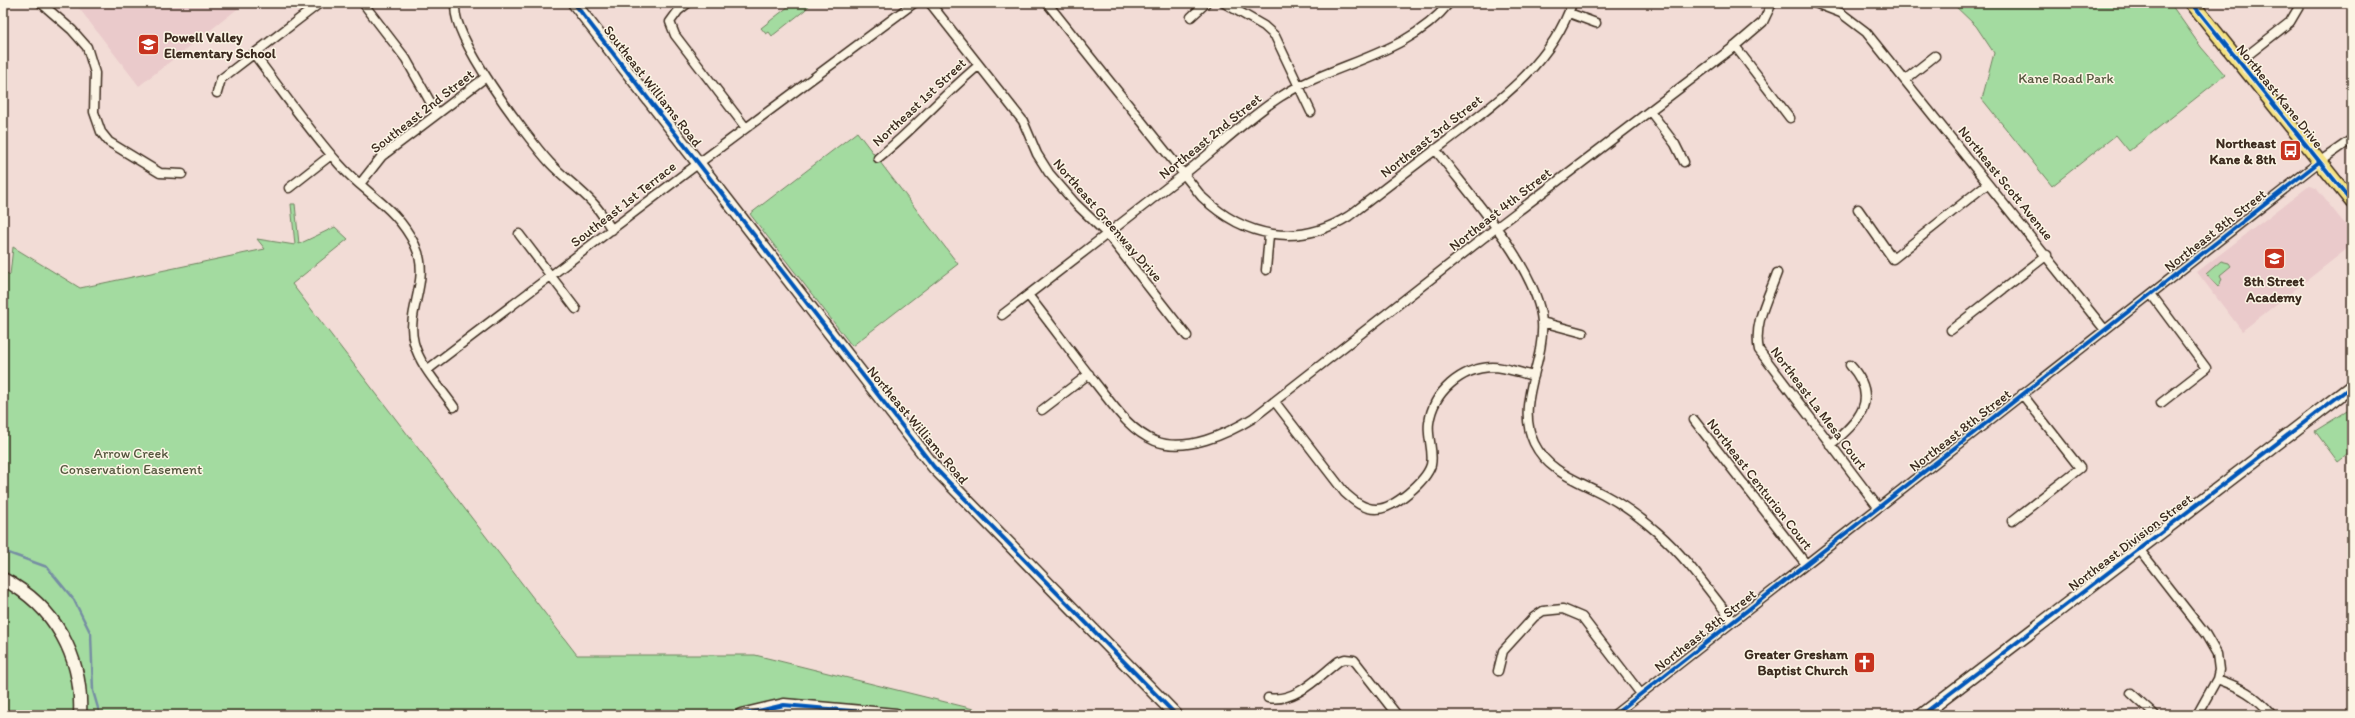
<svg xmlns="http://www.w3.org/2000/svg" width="2355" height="718" font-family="Itim,sans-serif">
	<rect width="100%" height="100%" fill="#f2dcd6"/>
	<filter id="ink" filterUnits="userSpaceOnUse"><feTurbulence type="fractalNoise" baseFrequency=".025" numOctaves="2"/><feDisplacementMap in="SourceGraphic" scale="8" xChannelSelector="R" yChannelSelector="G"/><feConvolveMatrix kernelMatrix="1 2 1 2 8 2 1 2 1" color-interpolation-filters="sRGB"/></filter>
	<g filter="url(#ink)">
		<path fill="#eacacb" d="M 75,3 L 245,3 L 139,86 Z
			M 2309,186 L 2316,188 L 2352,233 L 2352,245 L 2242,331 L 2197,272 Z"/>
		<path fill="#a3dba0" stroke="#6f825f" d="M 793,3 L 811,3 L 805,10 L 772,36 L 769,32 L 766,34 L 761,28 Z
			M 1952,3 L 2170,3 L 2201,47 L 2225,75 L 2129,151 L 2116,135 L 2052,186 L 1982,99 L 1994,53 L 1976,26 Z
			M 857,132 L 958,264 L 852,346 L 750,214 Z
			M 291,204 L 295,204 L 299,244 L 335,227 L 348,239 L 292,284 L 577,655 L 755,655 L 998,715 L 3,715 L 3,271 L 10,275 L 13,247 L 80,288 L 265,249 L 257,239 L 295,245 Z
			M 2221,261 L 2229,263 L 2231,266 L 2220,275 L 2222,279 L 2218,287 L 2206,274 Z
			M 2352,408 L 2352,451 L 2338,462 L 2315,431 Z"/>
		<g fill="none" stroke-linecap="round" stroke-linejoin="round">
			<path stroke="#768ea3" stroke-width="2.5" d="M 3,551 L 47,567 L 74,600 L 91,634 L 93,691 L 100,715"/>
			<defs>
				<path id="street" d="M 41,3 L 72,30 L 87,47 L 95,73 L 94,112 L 101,132 L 109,142 L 160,173 L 182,174
					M 363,3 L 406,59 L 437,114
					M 456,3 C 446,31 529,140 550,163 C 563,177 579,188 592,202 C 600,210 606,221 612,230
					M 688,3 L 678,11 L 670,22 L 675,35 L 746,128
					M 930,3 L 1023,121 L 1037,154 L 1049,173 L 1075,203 L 1108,235 L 1187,336
					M 1047,3 L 1202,197 C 1245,238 1298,248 1349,216 C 1380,192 1411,168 1443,144 C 1493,105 1551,66 1572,3
					M 1224,3 L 1264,26 L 1275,36 L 1311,112
					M 1815,3 L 1841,13 L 1866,32 L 2105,330
					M 1569,13 L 1596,23
					M 1191,17 L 1206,3
					M 1735,46 L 1790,118
					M 254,54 C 282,91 308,129 339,164 C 365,194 396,206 415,245 C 432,280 405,310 414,343 C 420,366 440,387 454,407
					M 2239,62 L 2290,22 L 2300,5
					M 1906,79 L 1935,56
					M 217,93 L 221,79 L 320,3
					M 1650,111 L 1675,144 L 1684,162
					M 1435,149 C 1468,193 1538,268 1542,322 C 1545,364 1515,402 1534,443 C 1548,472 1577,480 1603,494 C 1622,504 1641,518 1657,532 C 1687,558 1709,591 1733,621
					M 878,158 C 914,129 943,95 978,66
					M 360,184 L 382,156 L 486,77
					M 289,188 L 331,155
					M 1858,209 L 1893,259 L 1987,184
					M 519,234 L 576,309
					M 1266,270 L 1269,235
					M 1777,273 C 1768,298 1753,324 1759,350 L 1878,507
					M 2151,294 L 2206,368 L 2161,403
					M 1028,295 C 1050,323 1071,352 1093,380 C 1111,402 1128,430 1155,441 C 1186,453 1227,434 1253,418 L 1496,228 L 1735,46 L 1763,22 L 1772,3
					M 1002,315 C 1062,269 1123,222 1183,175 C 1215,150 1246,119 1280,97 C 1334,62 1407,56 1449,3
					M 1542,322 L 1583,333
					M 1951,330 L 2047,255
					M 427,370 L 687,172 L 914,3
					M 1275,402 L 1345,493 C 1354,501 1363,509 1376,509 C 1394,509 1426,481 1431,465 C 1434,451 1427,437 1429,423 C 1433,392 1461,368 1492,367 C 1506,367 1520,373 1534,376
					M 1042,410 L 1089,374
					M 1694,420 L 1806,564
					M 1830,445 C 1859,421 1881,399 1850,365
					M 2012,521 L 2080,468 L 2022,394
					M 2139,549 L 2206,635 L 2217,654 L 2219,670 L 2217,679 L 2197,715
					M 1498,671 L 1503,651 L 1534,617 L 1543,611 L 1563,609 L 1582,617 L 1641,694
					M 2217,679 C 2240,687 2256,695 2272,715
					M 2131,693 L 2155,715
					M 1268,698 C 1296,703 1319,676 1339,661 L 1345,659 L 1354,660 L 1397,715
					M 1614,715 L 2319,162 L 2352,139"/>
				<path id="secondary" d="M 574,3 L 934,467 L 1176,715
					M 3,579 C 55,606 83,657 80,715
					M 741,715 L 784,705 L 896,715
					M 1922,715 L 2352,386"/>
				<path id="primary" d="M 2192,3 L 2352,202"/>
			</defs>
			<use href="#street" stroke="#3b2a1e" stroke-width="11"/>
			<use href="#secondary" stroke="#3b2a1e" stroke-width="15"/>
			<use href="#primary" stroke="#3b2a1e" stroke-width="16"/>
			<use href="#street" stroke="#fcf5e5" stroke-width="8"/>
			<use href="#secondary" stroke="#fcf5e5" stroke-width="12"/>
			<use href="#primary" stroke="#f5e382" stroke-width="13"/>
			<defs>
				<path id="cycleway" d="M 574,3 L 934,467 L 1176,715
					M 2192,3 L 2352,202
					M 741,715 L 784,705 L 896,715
					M 1614,715 L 2319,162
					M 1922,715 L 2352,386"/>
			</defs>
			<use href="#cycleway" stroke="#fcf5e5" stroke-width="6"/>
			<use href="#cycleway" stroke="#0057b8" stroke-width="4"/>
		</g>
	</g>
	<defs>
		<symbol id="school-square" viewBox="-11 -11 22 22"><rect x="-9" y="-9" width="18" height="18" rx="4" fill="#c8321e" stroke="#fcf5e5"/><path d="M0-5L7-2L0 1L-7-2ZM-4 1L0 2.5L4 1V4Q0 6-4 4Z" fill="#fff"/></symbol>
		<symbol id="bus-square" viewBox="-11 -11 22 22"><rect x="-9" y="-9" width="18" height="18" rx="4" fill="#c8321e" stroke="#fcf5e5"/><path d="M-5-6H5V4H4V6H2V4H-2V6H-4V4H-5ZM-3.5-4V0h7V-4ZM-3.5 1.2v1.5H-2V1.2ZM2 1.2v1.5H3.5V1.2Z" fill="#fff"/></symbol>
		<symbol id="church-square" viewBox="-11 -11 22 22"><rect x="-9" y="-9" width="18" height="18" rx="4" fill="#c8321e" stroke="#fcf5e5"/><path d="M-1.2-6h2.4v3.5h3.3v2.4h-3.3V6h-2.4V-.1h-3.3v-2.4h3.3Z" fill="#fff"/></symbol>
	</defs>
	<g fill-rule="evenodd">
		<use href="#school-square" x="136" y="32" width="25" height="25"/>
		<use href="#bus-square" x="2278" y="138" width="25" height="25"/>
		<use href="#school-square" x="2262" y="246" width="25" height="25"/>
		<use href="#church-square" x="1852" y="650" width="25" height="25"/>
	</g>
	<g text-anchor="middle" stroke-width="3" stroke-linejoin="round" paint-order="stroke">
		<g font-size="14" font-weight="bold" fill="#3b2a1e" stroke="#fcf5e5" text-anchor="end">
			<text x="164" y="42" text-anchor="start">Powell Valley<tspan x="164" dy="16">Elementary School</tspan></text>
			<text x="2276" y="148">Northeast<tspan x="2276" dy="16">Kane &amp; 8th</tspan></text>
			<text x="2274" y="286" text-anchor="middle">8th Street<tspan x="2274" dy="16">Academy</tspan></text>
			<text x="1848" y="659">Greater Gresham<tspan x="1848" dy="16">Baptist Church</tspan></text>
		</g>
		<g font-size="14" fill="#55563e" stroke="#fcf5e5">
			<text x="2066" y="83">Kane Road Park</text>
			<text x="131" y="458">Arrow Creek<tspan x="131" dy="16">Conservation Easement</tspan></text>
		</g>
		<g font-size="14" fill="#3b2a1e" stroke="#fcf5e5">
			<text transform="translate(653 86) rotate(52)" y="5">Southeast Williams Road</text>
			<text transform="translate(2280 96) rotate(51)" y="5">Northeast Kane Drive</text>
			<text transform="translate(919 102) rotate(-43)" y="5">Northeast 1st Street</text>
			<text transform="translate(422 111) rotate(-38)" y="5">Southeast 2nd Street</text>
			<text transform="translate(1210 136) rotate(-39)" y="5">Northeast 2nd Street</text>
			<text transform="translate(1431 136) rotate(-38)" y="5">Northeast 3rd Street</text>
			<text transform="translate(2006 183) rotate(51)" y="5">Northeast Scott Avenue</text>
			<text transform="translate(623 204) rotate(-38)" y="5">Southeast 1st Terrace</text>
			<text transform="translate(1500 209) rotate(-38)" y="5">Northeast 4th Street</text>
			<text transform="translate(1108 220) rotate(49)" y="5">Northeast Greenway Drive</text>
			<text transform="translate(2215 230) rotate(-38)" y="5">Northeast 8th Street</text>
			<text transform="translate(1819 408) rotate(53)" y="5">Northeast La Mesa Court</text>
			<text transform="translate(918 425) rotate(50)" y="5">Northeast Williams Road</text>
			<text transform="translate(1960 430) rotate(-38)" y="5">Northeast 8th Street</text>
			<text transform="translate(1760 484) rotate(52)" y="5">Northeast Centurion Court</text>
			<text transform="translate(2130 542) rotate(-37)" y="5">Northeast Division Street</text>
			<text transform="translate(1705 630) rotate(-38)" y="5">Northeast 8th Street</text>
		</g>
	</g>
	<rect width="2355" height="718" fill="none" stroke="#fcf5e5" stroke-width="16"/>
	<rect x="8" y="8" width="2339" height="702" fill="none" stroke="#3b2a1e" stroke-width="1.5" filter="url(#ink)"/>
</svg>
